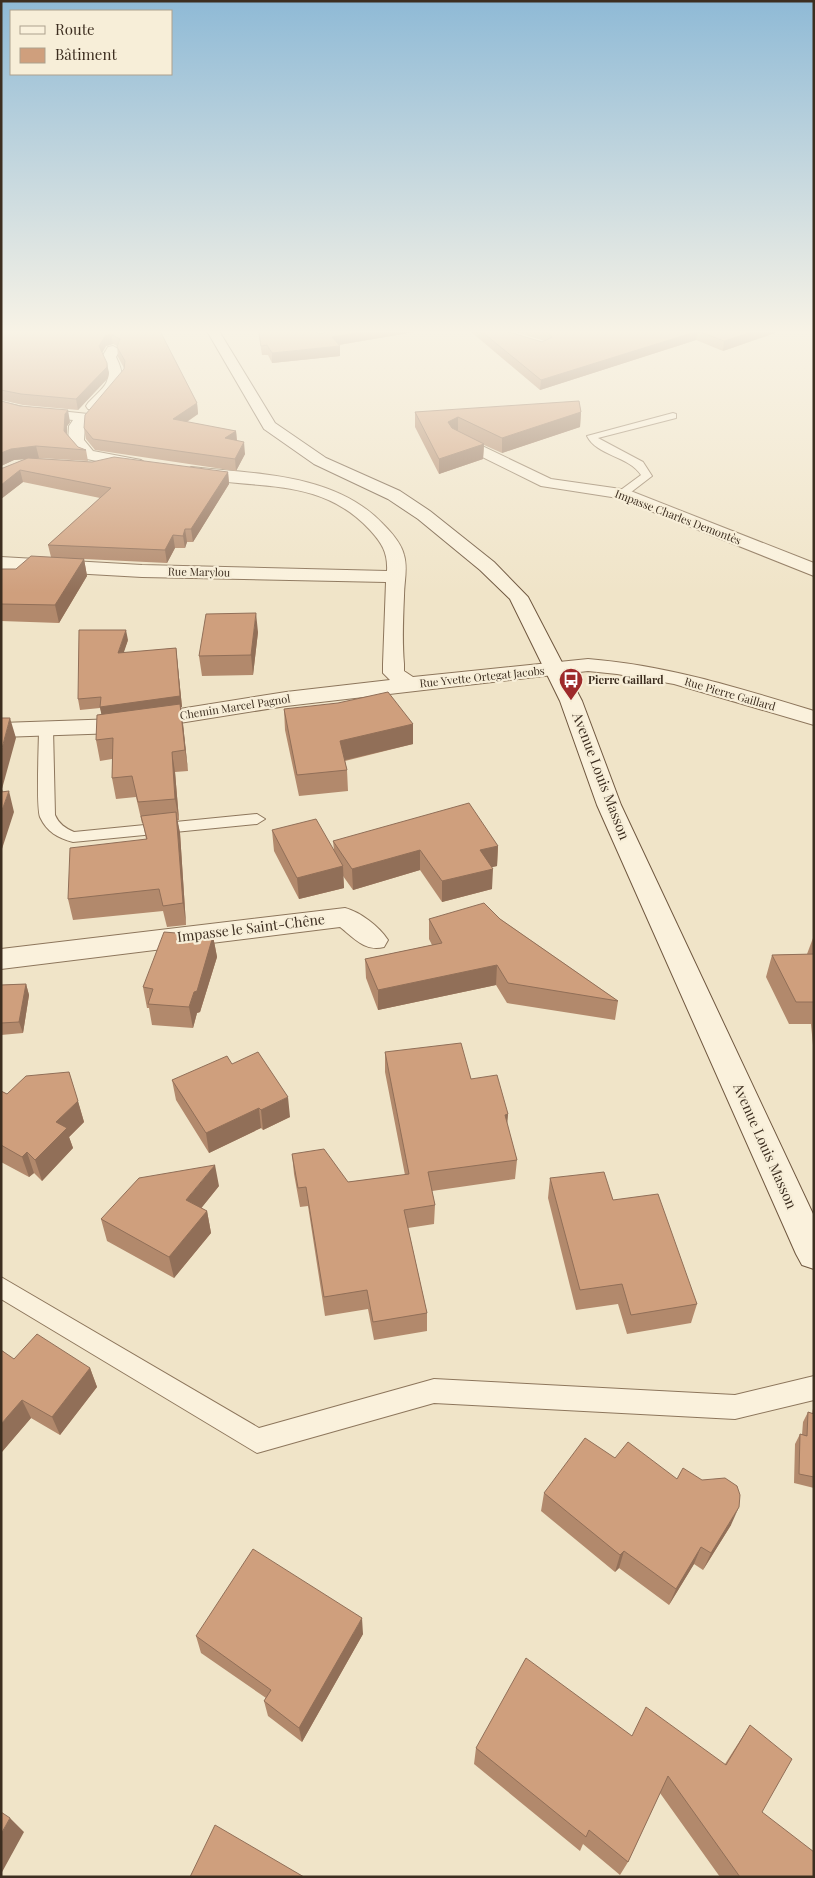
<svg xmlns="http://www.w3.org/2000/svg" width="815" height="1878" font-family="'Playfair Display',serif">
	<rect width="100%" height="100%" fill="#f0e4c8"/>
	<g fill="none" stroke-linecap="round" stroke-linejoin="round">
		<defs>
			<path id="lane" d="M 673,413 L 676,414 L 676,418 L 598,438 L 643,462 L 652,476 L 626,496 L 618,496 L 618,492 L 641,475 C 629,456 597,456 587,436 Z
				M 46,724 L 53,728 L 55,815 C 59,824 65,828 74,832 L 257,814 L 265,819 L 257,824 L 73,842 C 58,838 47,832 40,817 C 36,806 39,744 39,728 Z
				M 1,1277 L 259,1428 L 434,1379 L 735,1395 L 814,1376 L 814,1400 L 735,1419 L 434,1403 L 257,1453 L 1,1299 Z"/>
			<path id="street" d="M 113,346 L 120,350 L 116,357 C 130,385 117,390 98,409 L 88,409 L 86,406 L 88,403 C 105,385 115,383 102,357 L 108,347 Z
				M 1,402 L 23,407 L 88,414 L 90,417 L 85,426 L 84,440 L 93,451 L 141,460 L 149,465 L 141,470 L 82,458 L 68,441 L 69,426 L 73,420 L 23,415 L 1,410 Z
				M 457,434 L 551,479 L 628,490 L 814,563 L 814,576 L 618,498 L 541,486 L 452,442 L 449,439 L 452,436 Z
				M 191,467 C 256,474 335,473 383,524 C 392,533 401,543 404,555 C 408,569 404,581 404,596 C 403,619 402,641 404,664 L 404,671 L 413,677 L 588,659 C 666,665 739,688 814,711 L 814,725 L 674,684 L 617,674 L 588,671 L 286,706 L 117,733 L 1,737 L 1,723 L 117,719 L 286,692 L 390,680 L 383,673 L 383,664 L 386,582 L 142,577 L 1,569 L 1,557 L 142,565 L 387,571 C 388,553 382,543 370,530 C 317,473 251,492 185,475 L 183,472 Z
				M 345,908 C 360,912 379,926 388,940 L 384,947 C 365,952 354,938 340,927 L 1,969 L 1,949 Z"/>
			<path id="secondary" d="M 207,331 L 219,331 L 275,423 L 326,458 L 400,491 L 430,511 L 494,562 L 528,597 L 582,701 L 621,805 L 814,1216 L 814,1269 L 802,1265 L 796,1254 L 597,805 L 560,701 L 510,599 L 480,570 L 418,519 L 388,499 L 314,464 L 264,429 Z"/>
		</defs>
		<use href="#lane" stroke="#8d765c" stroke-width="2"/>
		<use href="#street" stroke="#8d765c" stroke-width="2"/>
		<use href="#secondary" stroke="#6f573f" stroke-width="2"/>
		<use href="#lane" fill="#faf1dc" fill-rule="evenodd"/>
		<use href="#street" fill="#faf1dc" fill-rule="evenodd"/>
		<use href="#secondary" fill="#faf1dc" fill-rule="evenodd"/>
	</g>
	<path fill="#b2896c" d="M 1,331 L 160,331 L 197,403 L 198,414 L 187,422 L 236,431 L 237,441 L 245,454 L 236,471 L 95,450 L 86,439 L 84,428 L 124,369 L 124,368 L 118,357 L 117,346 L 113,344 L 106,346 L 102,353 L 109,373 L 108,378 L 78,410 L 23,405 L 1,400 Z
		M 258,331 L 314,331 L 315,332 L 321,334 L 325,332 L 325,331 L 420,331 L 339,345 L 340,356 L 272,363 L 268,355 L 262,355 Z
		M 470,331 L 506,331 L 542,342 L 545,341 L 512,331 L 775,331 L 775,333 L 723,351 L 696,340 L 540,390 Z
		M 1,401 L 70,422 L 67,426 L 67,434 L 78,447 L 86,450 L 88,461 L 39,458 L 33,458 L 228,472 L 229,484 L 193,542 L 187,542 L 185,548 L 175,548 L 167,563 L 84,559 L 87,576 L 59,623 L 1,621 L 1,569 L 16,569 L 51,557 L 48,545 L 100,498 L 23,482 L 1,499 L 1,468 L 3,468 L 25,459 L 14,460 L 1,466 Z
		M 415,412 L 581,412 L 580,427 L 502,453 L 484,445 L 483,459 L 439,474 L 415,427 Z
		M 258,632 L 253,675 L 202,676 L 199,656 Z
		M 128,640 L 123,653 L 176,648 L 182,707 L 181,707 L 183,724 L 188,771 L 175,772 L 179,820 L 177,820 L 180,833 L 186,925 L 167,927 L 163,911 L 73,920 L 68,899 L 146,839 L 143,823 L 142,823 L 136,797 L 116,799 L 112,778 L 112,759 L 100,761 L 96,740 L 102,714 L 100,708 L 80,710 L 78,699 Z
		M 284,709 L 413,724 L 413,744 L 345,761 L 347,770 L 348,791 L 299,796 L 285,730 Z
		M 272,830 L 334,850 L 333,841 L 498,846 L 497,866 L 492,867 L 492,889 L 442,902 L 420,870 L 353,890 L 343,876 L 344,888 L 299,899 L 274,851 Z
		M 429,919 L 500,919 L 618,1001 L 615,1020 L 507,1003 L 496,985 L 378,1010 L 366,978 L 365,959 L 432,945 L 429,939 Z
		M 213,936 L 217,957 L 200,1012 L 197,1013 L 193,1028 L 152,1025 L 149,1008 L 147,1008 L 143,987 Z
		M 813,938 L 814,939 L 814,1056 L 811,1024 L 789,1024 L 766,977 L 772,955 L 807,954 Z
		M 26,984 L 29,995 L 23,1033 L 1,1035 L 1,985 Z
		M 385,1052 L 471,1079 L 508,1114 L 507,1124 L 517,1160 L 515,1179 L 432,1191 L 435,1205 L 434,1224 L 408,1228 L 427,1313 L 427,1331 L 374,1340 L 368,1309 L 325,1316 L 308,1206 L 300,1207 L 294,1174 L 292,1154 L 348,1182 L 405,1175 L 385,1072 Z
		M 232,1064 L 290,1117 L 263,1130 L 261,1128 L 209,1153 L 176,1100 L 172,1080 Z
		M 69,1072 L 84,1122 L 69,1137 L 73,1148 L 42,1181 L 34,1173 L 29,1177 L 1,1162 L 1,1091 L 7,1094 Z
		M 550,1178 L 613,1200 L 697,1304 L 691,1323 L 627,1334 L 618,1304 L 576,1310 L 548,1198 Z
		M 219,1186 L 201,1208 L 207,1211 L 211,1233 L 174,1278 L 107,1241 L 101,1219 Z
		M 14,1359 L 90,1368 L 97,1387 L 60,1435 L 31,1418 L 1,1453 Z
		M 814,1403 L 814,1488 L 794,1483 L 795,1444 L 800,1434 L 802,1435 L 803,1422 L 808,1412 L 812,1414 Z
		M 544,1493 L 731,1525 L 703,1570 L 694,1564 L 669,1605 L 619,1568 L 615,1572 L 541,1511 Z
		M 363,1634 L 302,1742 L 268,1716 L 264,1701 L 266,1698 L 201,1653 L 196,1636 Z
		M 750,1725 L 762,1812 L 814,1877 L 720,1877 L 660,1793 L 628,1862 L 620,1875 L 583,1844 L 580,1851 L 474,1764 L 476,1748 L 632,1736 L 725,1764 Z"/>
	<path fill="#916f58" d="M 368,331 L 420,331 L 332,346 L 332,337 Z
		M 698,331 L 696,340 L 540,390 L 541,380 Z
		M 755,331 L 775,331 L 775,333 L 723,351 L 724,341 Z
		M 111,334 L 113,344 L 106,346 L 100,356 L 99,346 L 105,336 Z
		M 340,346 L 340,356 L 272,363 L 272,353 Z
		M 107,363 L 109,373 L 108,378 L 78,410 L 76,399 Z
		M 197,403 L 198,414 L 174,430 L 173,419 Z
		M 68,410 L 70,422 L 67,426 L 67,442 L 64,431 L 65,414 Z
		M 581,412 L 580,427 L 502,453 L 502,438 Z
		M 458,417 L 458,432 L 448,438 L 448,422 Z
		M 236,431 L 237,443 L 225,438 Z
		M 244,442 L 245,454 L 236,471 L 235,459 Z
		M 484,444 L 483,459 L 439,474 L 439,459 Z
		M 36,446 L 39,458 L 14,460 L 1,466 L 1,453 L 11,449 Z
		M 20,470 L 23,482 L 1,499 L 1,485 Z
		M 228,472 L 229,484 L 193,542 L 191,529 Z
		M 185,529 L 187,542 L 185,548 L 183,536 Z
		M 173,535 L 175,548 L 167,563 L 165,550 Z
		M 84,559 L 87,576 L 59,623 L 55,605 Z
		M 256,613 L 258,632 L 253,675 L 251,655 Z
		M 126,630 L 128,640 L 120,664 L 118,653 Z
		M 176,648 L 182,707 L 181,707 L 183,724 L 188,771 L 185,750 L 102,718 L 100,707 Z
		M 10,718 L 16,738 L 2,789 L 5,799 L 1,812 L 1,752 Z
		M 413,724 L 413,744 L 341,761 L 340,741 Z
		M 172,752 L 175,772 L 179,820 L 175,799 Z
		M 9,791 L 14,812 L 1,852 L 1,813 Z
		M 176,812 L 180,833 L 186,925 L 183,903 Z
		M 498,846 L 497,866 L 479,870 L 480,850 Z
		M 420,850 L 420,870 L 353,890 L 352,869 Z
		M 343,866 L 344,888 L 299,899 L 297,878 Z
		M 493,869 L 492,889 L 442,902 L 442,881 Z
		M 213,936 L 217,957 L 200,1012 L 197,1013 L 193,1028 L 189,1007 Z
		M 497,965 L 496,985 L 378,1010 L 378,990 Z
		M 26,984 L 29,995 L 23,1033 L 19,1022 Z
		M 288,1097 L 290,1117 L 263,1130 L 261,1110 Z
		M 78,1101 L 84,1122 L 69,1137 L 73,1148 L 42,1181 L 35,1160 L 56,1122 Z
		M 259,1108 L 261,1128 L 209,1153 L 206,1133 Z
		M 508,1114 L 506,1134 L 505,1115 Z
		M 27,1152 L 34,1173 L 29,1177 L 22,1157 Z
		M 215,1165 L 219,1186 L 191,1221 L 186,1200 Z
		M 207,1211 L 211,1233 L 174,1278 L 169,1257 Z
		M 90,1368 L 97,1387 L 60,1435 L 52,1417 Z
		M 22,1400 L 31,1418 L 1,1453 L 1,1424 Z
		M 739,1507 L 731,1525 L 703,1570 L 711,1553 Z
		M 701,1547 L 694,1564 L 669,1605 L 676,1589 Z
		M 624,1551 L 619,1568 L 615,1572 L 620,1555 Z
		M 362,1618 L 363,1634 L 302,1742 L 299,1728 Z
		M 10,1818 L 24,1832 L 1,1874 L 1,1834 Z"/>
	<path fill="#cf9f7d" stroke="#916f58" d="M 1,331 L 160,331 L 197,403 L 173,419 L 236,431 L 225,438 L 244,442 L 235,459 L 93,439 L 84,428 L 85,415 L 124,369 L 125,361 L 117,347 L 120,339 L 111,334 L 105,336 L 99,346 L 107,363 L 107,367 L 76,399 L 21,394 L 1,390 Z
		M 259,331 L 314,331 L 315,332 L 321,334 L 328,331 L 368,331 L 332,337 L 340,346 L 272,353 L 267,345 L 261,346 Z
		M 481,331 L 506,331 L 542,342 L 552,337 L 548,332 L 544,331 L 755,331 L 724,341 L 698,331 L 541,380 Z
		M 1,401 L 20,406 L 68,410 L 65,414 L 64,431 L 78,447 L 86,450 L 36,446 L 11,449 L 1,453 Z
		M 579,401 L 581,412 L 502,438 L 458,417 L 448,422 L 452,428 L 484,444 L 439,459 L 415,412 Z
		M 114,457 L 228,472 L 191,529 L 185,529 L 183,536 L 173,535 L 165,550 L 48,545 L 111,488 L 20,470 L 1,485 L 1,468 L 3,468 L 28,458 L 92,462 Z
		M 31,556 L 84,559 L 55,605 L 1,604 L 1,569 L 16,569 Z
		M 256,613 L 251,655 L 199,656 L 206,614 Z
		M 79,630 L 126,630 L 118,653 L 176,648 L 180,696 L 100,707 L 101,697 L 78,699 Z
		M 388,692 L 413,724 L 340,741 L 347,770 L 297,775 L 284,709 L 338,703 Z
		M 180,704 L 185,750 L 172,752 L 175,799 L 138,802 L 132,776 L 112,778 L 113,738 L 96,740 L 97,715 Z
		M 1,718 L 10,718 L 1,752 Z
		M 9,791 L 1,813 L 1,792 Z
		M 469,803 L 498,846 L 480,850 L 493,869 L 442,881 L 420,850 L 352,869 L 333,841 Z
		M 176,812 L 183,903 L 163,906 L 159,889 L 68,899 L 70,848 L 147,839 L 141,816 Z
		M 316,819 L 343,866 L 297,878 L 272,830 Z
		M 484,903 L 500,919 L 618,1001 L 508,983 L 497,965 L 378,990 L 365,959 L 442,943 L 429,919 Z
		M 164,932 L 213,936 L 197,991 L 194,992 L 189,1007 L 148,1004 L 153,989 L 143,987 Z
		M 814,954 L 814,1002 L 796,1002 L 772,955 Z
		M 26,984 L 19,1022 L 1,1023 L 1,985 Z
		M 461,1043 L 471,1079 L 497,1075 L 508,1114 L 505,1115 L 517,1160 L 428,1172 L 435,1205 L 404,1210 L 427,1313 L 373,1322 L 367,1290 L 324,1297 L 306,1187 L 298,1188 L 292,1154 L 324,1149 L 348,1182 L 409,1174 L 385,1052 Z
		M 258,1052 L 288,1097 L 261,1110 L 259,1108 L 206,1133 L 172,1080 L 227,1056 L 232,1064 Z
		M 69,1072 L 78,1101 L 56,1122 L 67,1128 L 35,1160 L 27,1152 L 22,1157 L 1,1145 L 1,1091 L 7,1094 L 26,1076 Z
		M 215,1165 L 186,1200 L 207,1211 L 169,1257 L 101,1219 L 139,1178 Z
		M 604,1172 L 613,1200 L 658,1194 L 697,1304 L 631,1315 L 622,1284 L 580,1290 L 550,1178 Z
		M 37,1334 L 90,1368 L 52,1417 L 22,1400 L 1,1424 L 1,1350 L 14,1359 Z
		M 808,1412 L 814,1414 L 814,1477 L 799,1474 L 800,1434 L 807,1436 Z
		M 585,1438 L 615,1458 L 628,1442 L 677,1479 L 683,1468 L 702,1480 L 725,1478 L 737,1486 L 740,1495 L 739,1507 L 711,1553 L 701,1547 L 676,1589 L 624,1551 L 620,1555 L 544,1493 Z
		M 253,1549 L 362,1618 L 299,1728 L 264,1701 L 271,1690 L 196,1636 Z
		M 526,1658 L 632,1736 L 646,1707 L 726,1765 L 750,1725 L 792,1759 L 762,1812 L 814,1852 L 814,1877 L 740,1877 L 668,1776 L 628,1862 L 589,1830 L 586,1837 L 476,1748 Z
		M 1,1812 L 10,1818 L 1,1834 Z
		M 215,1825 L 304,1877 L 190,1877 Z"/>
	<linearGradient id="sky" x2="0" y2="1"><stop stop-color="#8fbad6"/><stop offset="0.56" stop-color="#f8f3e6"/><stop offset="1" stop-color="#f8f3e6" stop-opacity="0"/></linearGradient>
	<rect width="815" height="593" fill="url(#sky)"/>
	<defs>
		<symbol id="bus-pin" viewBox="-11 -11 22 30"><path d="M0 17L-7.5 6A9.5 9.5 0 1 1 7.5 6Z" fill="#9e2a2b" stroke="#f7eed8"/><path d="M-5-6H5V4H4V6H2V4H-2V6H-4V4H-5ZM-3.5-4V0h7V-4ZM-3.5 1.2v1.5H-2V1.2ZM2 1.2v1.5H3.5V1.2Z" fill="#fff"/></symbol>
	</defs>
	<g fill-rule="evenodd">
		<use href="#bus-pin" x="557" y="666" width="28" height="38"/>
	</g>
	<g text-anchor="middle" stroke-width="4.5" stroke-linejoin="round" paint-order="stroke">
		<g font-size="11" fill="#3d2e20" stroke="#f7eed8">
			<text transform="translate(678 517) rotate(21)" y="4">Impasse Charles Demontès</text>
			<text transform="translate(199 572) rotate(1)" y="4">Rue Marylou</text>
			<text transform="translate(482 677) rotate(-6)" y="4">Rue Yvette Ortegat Jacobs</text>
			<text transform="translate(730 694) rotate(16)" y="4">Rue Pierre Gaillard</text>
			<text transform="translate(235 707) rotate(-9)" y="4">Chemin Marcel Pagnol</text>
		</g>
		<g font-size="11" font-weight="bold" fill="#3d2e20" stroke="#f7eed8" text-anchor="start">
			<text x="588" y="684">Pierre Gaillard</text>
		</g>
		<g font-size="14" fill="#3d2e20" stroke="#f7eed8">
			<text transform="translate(601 776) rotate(69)" y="5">Avenue Louis Masson</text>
			<text transform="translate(251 928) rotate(-7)" y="5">Impasse le Saint-Chêne</text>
			<text transform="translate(765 1146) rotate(66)" y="5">Avenue Louis Masson</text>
		</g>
	</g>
	<rect width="815" height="1878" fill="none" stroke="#3d2e20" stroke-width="5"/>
	<rect x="10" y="10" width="162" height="65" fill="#f7eed8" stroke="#ada18e"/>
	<rect x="20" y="26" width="25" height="8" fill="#faf1dc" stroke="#ada18e"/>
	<text x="55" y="35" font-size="15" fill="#3d2e20">Route</text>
	<rect x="20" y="48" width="25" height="15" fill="#cf9f7d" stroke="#ada18e"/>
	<text x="55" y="60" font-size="15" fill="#3d2e20">Bâtiment</text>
</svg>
